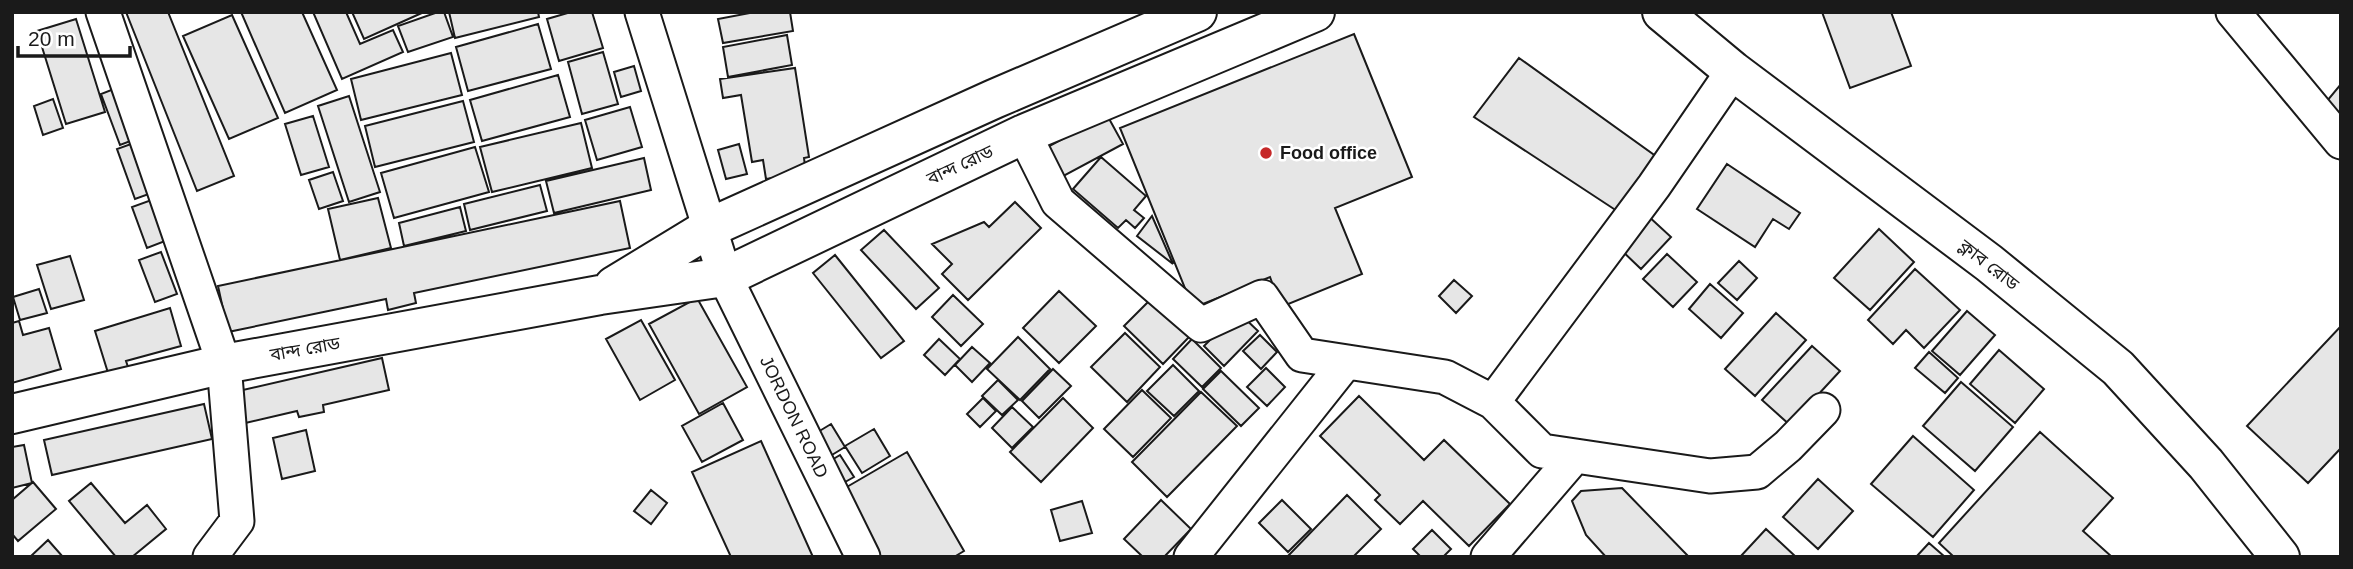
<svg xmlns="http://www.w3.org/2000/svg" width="2353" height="569" font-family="Arial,'Noto Sans Bengali',sans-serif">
	<rect width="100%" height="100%" fill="#fff"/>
	<path fill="#e6e6e6" stroke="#1a1a1a" stroke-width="2" d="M 126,12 L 168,12 L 234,176 L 197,191 Z
		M 241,12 L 302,12 L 337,90 L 285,113 Z
		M 313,12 L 346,12 L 360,44 L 393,30 L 403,52 L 342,79 Z
		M 352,12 L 424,12 L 364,39 Z
		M 438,12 L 444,12 L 453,37 L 408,52 L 398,26 Z
		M 449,12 L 538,12 L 539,17 L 455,38 Z
		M 571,12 L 592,12 L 603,48 L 559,61 L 547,19 Z
		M 755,12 L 790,12 L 793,31 L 723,43 L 718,19 Z
		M 1822,12 L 1891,12 L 1911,66 L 1850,88 Z
		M 232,15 L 278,118 L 229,139 L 183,36 Z
		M 76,19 L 105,112 L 66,124 L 37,31 Z
		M 538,24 L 551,69 L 468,91 L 456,47 Z
		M 1354,34 L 1412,177 L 1335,208 L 1362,274 L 1281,307 L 1270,277 L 1193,308 L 1120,128 Z
		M 787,35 L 792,65 L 728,77 L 723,47 Z
		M 603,52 L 618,104 L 582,114 L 568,62 Z
		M 451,53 L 462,95 L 361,120 L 351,79 Z
		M 1519,58 L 1657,157 L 1617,211 L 1474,117 Z
		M 634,66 L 641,91 L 621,97 L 614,72 Z
		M 795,68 L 809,157 L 804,158 L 806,173 L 766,179 L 763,160 L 752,162 L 741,95 L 723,98 L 720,79 Z
		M 558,75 L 570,117 L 482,141 L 470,100 Z
		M 2341,84 L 2341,132 L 2317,113 Z
		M 124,85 L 144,136 L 120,145 L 101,94 Z
		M 349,96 L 380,192 L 349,202 L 318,106 Z
		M 53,99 L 63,128 L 43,135 L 34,106 Z
		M 463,101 L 474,142 L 375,167 L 365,126 Z
		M 630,107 L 642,147 L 597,160 L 585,120 Z
		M 1107,115 L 1123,144 L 1056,180 L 1040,151 Z
		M 313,116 L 329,167 L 301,175 L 285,124 Z
		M 581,123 L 592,168 L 492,192 L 480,147 Z
		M 142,140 L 160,190 L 135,199 L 117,149 Z
		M 739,144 L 747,174 L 726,179 L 718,150 Z
		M 475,147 L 489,192 L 394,218 L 381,173 Z
		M 1101,157 L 1146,196 L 1134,210 L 1144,218 L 1135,228 L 1126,220 L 1118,228 L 1073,189 Z
		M 644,158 L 651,190 L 554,213 L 546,181 Z
		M 1727,164 L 1800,213 L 1789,229 L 1773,219 L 1755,247 L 1697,209 Z
		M 333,172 L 343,201 L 319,209 L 309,180 Z
		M 540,185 L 547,211 L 470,230 L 464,204 Z
		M 157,198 L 173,238 L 147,248 L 132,207 Z
		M 378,198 L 391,248 L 340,260 L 328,209 Z
		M 620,201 L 630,248 L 414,293 L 416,303 L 388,310 L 386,299 L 228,332 L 218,286 Z
		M 1015,202 L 1041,228 L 968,300 L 942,274 L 952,264 L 932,244 L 984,222 L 989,227 Z
		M 460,207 L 466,231 L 404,246 L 399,223 Z
		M 1646,214 L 1671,237 L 1641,269 L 1617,246 Z
		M 1152,216 L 1173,264 L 1137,236 Z
		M 1879,229 L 1914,262 L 1870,310 L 1834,278 Z
		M 884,230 L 939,288 L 916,309 L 861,250 Z
		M 161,252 L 177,294 L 155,302 L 139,260 Z
		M 1667,254 L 1697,282 L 1673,307 L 1643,279 Z
		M 835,255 L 904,341 L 881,358 L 813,273 Z
		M 70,256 L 84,300 L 51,309 L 37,265 Z
		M 1739,261 L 1757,278 L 1737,300 L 1718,283 Z
		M 1915,269 L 1960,310 L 1924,348 L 1906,330 L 1893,344 L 1868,320 Z
		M 1454,280 L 1472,296 L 1456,313 L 1439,296 Z
		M 1710,284 L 1743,313 L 1721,338 L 1689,309 Z
		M 39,289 L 47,313 L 20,320 L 13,297 Z
		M 1059,291 L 1096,326 L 1059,363 L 1023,328 Z
		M 953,295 L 983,324 L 961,346 L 932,317 Z
		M 697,298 L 747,387 L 699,414 L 649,324 Z
		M 1152,298 L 1190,336 L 1163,364 L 1124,326 Z
		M 170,308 L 181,346 L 126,361 L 129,370 L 109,376 L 95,331 Z
		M 1967,311 L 1995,335 L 1960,375 L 1932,351 Z
		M 1238,312 L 1258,331 L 1224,366 L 1204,346 Z
		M 1776,313 L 1806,340 L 1755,396 L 1725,369 Z
		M 641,320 L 675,380 L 640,400 L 606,339 Z
		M 19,321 L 23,335 L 49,328 L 61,369 L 12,383 L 12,323 Z
		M 2341,326 L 2341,448 L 2308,483 L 2247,426 Z
		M 1125,333 L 1160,367 L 1127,402 L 1091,367 Z
		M 1260,335 L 1277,352 L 1261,369 L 1243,351 Z
		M 1018,337 L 1050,369 L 1020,400 L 987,369 Z
		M 939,339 L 960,359 L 945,375 L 924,355 Z
		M 1192,339 L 1221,368 L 1202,387 L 1173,359 Z
		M 1812,346 L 1840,371 L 1790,425 L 1762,400 Z
		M 972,347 L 990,363 L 972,382 L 955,365 Z
		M 1999,350 L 2044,389 L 2015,423 L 1970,384 Z
		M 1929,352 L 1958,378 L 1945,393 L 1915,368 Z
		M 382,358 L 389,390 L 323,405 L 324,412 L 299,417 L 297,411 L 241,424 L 234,392 Z
		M 1173,365 L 1199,391 L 1174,416 L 1147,391 Z
		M 1266,368 L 1285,387 L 1267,406 L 1247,387 Z
		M 1053,369 L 1071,386 L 1039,418 L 1022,401 Z
		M 1221,371 L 1259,408 L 1241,426 L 1203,389 Z
		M 998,380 L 1018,400 L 1002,415 L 982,396 Z
		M 1961,382 L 2013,427 L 1975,471 L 1923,426 Z
		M 1142,390 L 1171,418 L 1133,457 L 1104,429 Z
		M 1201,392 L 1237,426 L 1167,497 L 1132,462 Z
		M 1359,396 L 1424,460 L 1444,440 L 1510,504 L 1469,546 L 1423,501 L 1400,524 L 1375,500 L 1380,495 L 1320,436 Z
		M 983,398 L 996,411 L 980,427 L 967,414 Z
		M 1063,398 L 1093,428 L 1041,482 L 1010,452 Z
		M 723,403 L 743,440 L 702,462 L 682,426 Z
		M 204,404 L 212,439 L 52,475 L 44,440 Z
		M 1012,407 L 1033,427 L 1012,448 L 992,428 Z
		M 831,424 L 845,447 L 822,461 L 808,438 Z
		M 874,429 L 890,456 L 862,473 L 845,446 Z
		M 306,430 L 315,471 L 282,479 L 273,438 Z
		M 2040,432 L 2113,498 L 2083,531 L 2112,557 L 1954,557 L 1939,543 Z
		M 1913,436 L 1974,490 L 1933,537 L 1871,484 Z
		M 761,441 L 813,557 L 731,557 L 692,472 Z
		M 24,445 L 32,483 L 12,488 L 12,447 Z
		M 907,452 L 964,551 L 954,557 L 869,557 L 833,495 Z
		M 840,455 L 854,477 L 838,486 L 825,464 Z
		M 1818,479 L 1853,511 L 1818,549 L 1783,517 Z
		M 33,482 L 56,509 L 18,541 L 12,534 L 12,500 Z
		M 91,483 L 125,523 L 147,505 L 166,529 L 132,557 L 116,557 L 69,501 Z
		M 1622,488 L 1689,557 L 1606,557 L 1586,535 L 1572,501 L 1581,491 Z
		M 651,490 L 667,503 L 651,524 L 634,511 Z
		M 1347,495 L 1381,529 L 1353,557 L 1287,557 Z
		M 1161,500 L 1191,529 L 1164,557 L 1143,557 L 1124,539 Z
		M 1282,500 L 1311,529 L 1288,552 L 1259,523 Z
		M 1082,501 L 1092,533 L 1060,541 L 1051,510 Z
		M 1766,529 L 1796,557 L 1740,557 Z
		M 1432,530 L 1451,549 L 1443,557 L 1421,557 L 1413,549 Z
		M 48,540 L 63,557 L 30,557 Z
		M 1929,543 L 1945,557 L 1916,557 Z"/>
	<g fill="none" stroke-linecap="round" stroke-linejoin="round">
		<defs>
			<path id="minor" d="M 103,12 L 224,364 L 237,521 L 210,557
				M 642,12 L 725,277 L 863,557
				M 2233,12 L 2341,142
				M 1024,134 L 1058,202 L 1201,325 L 1262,297 L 1302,355 L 1445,377 L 1493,402 L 1542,451 L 1710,476 L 1757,472 L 1788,446 L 1823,410
				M 1493,402 L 1654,186 L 1733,71
				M 1191,557 L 1346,362
				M 1488,557 L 1574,457"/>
			<path id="tertiary" d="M 1662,12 L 1733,71 L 1989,263 L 2118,368 L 2206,464 L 2280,557"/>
			<path id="trunk" d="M 614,286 L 711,227 L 994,99 L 1197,12
				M 12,414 L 224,364 L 600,295 L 725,277 L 1024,134 L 1315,12"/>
		</defs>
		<use href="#minor" stroke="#1a1a1a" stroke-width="37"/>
		<use href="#tertiary" stroke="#1a1a1a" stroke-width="42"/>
		<use href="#trunk" stroke="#1a1a1a" stroke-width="42"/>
		<use href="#minor" stroke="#fff" stroke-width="33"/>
		<use href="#tertiary" stroke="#fff" stroke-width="38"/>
		<use href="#trunk" stroke="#fff" stroke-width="38"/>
	</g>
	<circle fill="#c62828" stroke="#fff" stroke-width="2.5" cx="1266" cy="153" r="7"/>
	<g text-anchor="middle" stroke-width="5" stroke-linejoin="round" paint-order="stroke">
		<g font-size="18" font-weight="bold" fill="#1a1a1a" stroke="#fff" text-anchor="start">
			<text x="1280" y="159">Food office</text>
		</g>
		<g font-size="18" fill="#1a1a1a" stroke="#fff">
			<text transform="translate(960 165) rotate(-25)" y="6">বান্দ রোড</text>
			<text transform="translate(1989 265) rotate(38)" y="6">ক্লাব রোড</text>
			<text transform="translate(305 349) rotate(-10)" y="6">বান্দ রোড</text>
			<text transform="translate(794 417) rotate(64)" y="6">JORDON ROAD</text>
		</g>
	</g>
	<rect width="2353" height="569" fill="none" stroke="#1a1a1a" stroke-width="28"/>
	<path d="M18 46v10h112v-10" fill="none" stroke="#1a1a1a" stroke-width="3.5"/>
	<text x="28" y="46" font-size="21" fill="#1a1a1a" stroke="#ffffff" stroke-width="5" paint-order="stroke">20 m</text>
</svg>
